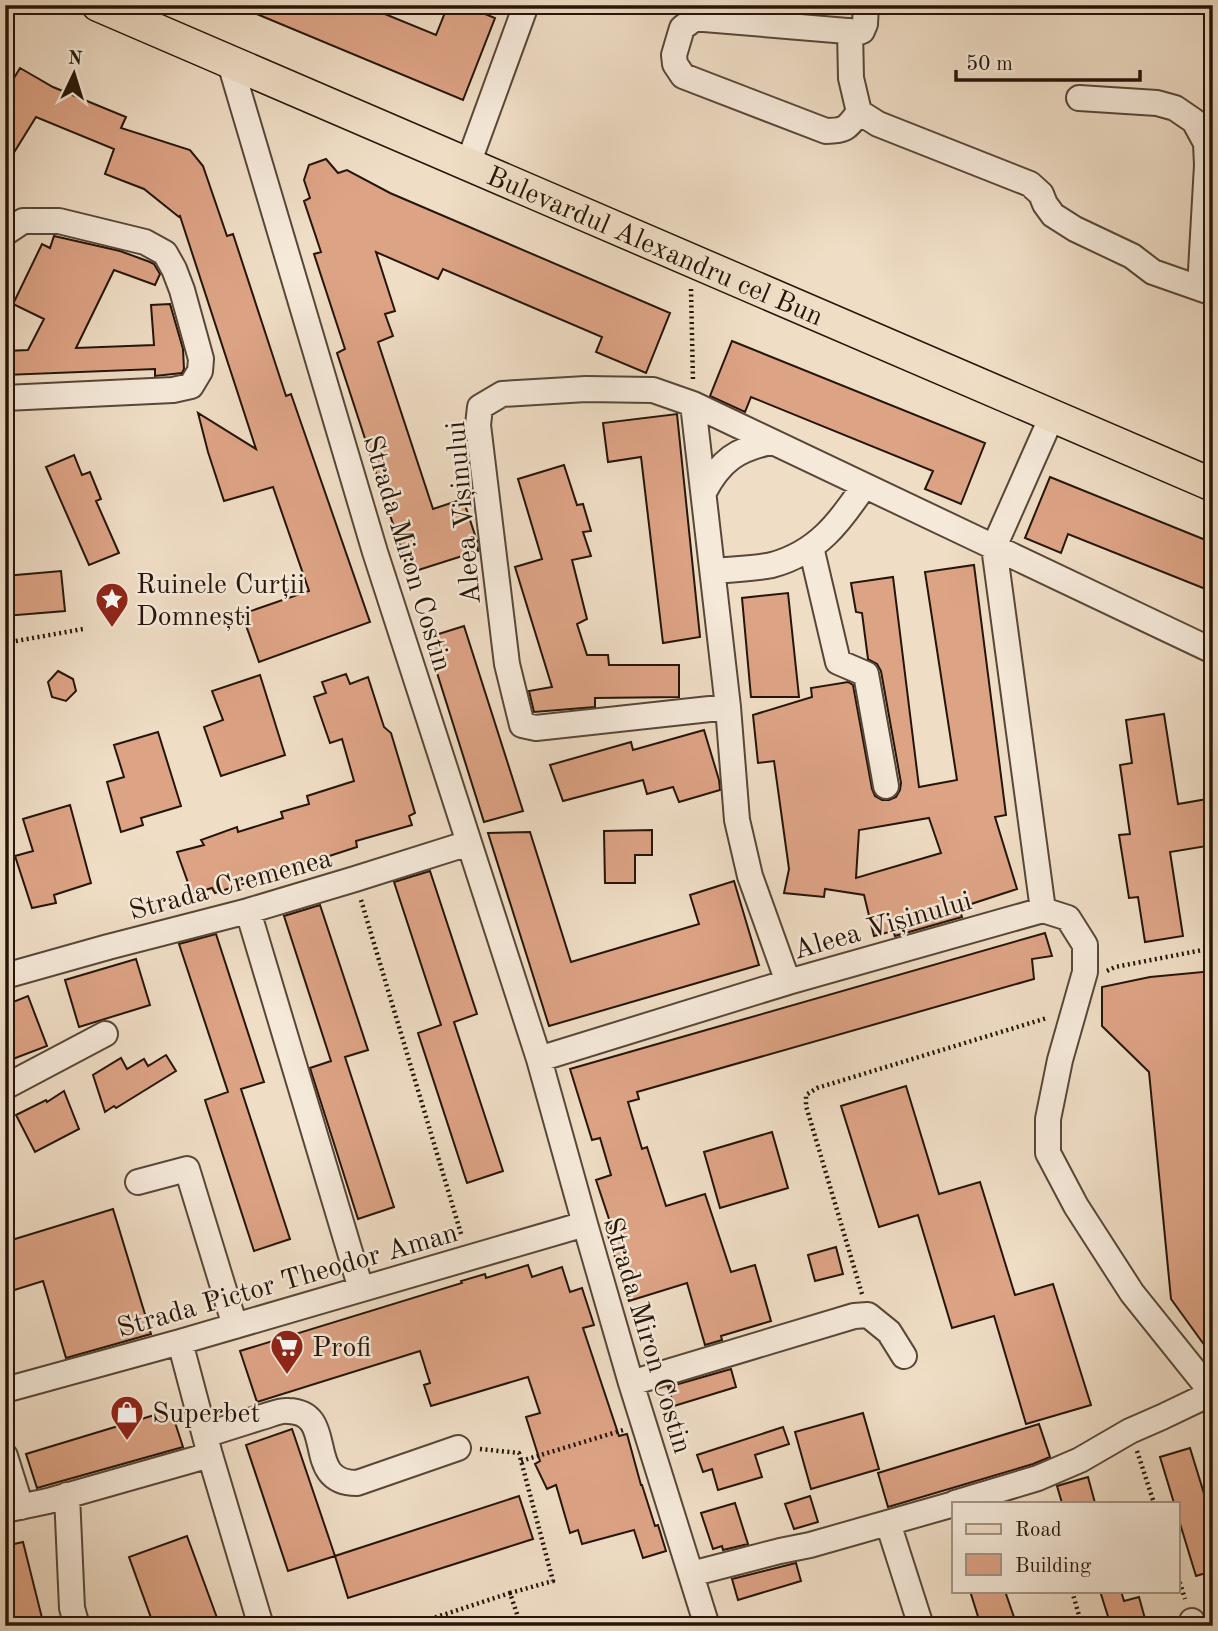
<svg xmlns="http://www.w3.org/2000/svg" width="1218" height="1631" font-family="'Old Standard TT',serif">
	<rect width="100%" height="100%" fill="#efddc5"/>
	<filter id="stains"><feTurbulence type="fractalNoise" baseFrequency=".00286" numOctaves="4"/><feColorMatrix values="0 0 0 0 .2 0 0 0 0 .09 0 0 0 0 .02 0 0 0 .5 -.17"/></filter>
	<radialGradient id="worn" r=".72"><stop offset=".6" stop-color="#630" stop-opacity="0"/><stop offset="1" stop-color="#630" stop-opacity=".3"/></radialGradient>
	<path fill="#dda385" stroke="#251509" stroke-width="2" fill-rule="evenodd" d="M 235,5 L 363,5 L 436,35 L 448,5 L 463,5 L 495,18 L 463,100 Z
		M 20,68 L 53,87 L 126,117 L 121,128 L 190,150 L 203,166 L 227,236 L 233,234 L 286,396 L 291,394 L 370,622 L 259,662 L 242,614 L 309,591 L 273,487 L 224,501 L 208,452 L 198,413 L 256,449 L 180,216 L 179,217 L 144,189 L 105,174 L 114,149 L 36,117 L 5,167 L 5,93 Z
		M 326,159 L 338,173 L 347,170 L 390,193 L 670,313 L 646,373 L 596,352 L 602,337 L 443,269 L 438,279 L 376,252 L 395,311 L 385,314 L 393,336 L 378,342 L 433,509 L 463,499 L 477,541 L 478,551 L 409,573 L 337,353 L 345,349 L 314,254 L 321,252 L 304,201 L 310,198 L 304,180 L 309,165 Z
		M 54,236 L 120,251 L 150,262 L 154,264 L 160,274 L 155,285 L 114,270 L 76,348 L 154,345 L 151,305 L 170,304 L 183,349 L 184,369 L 182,373 L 155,376 L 155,369 L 5,375 L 5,351 L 28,350 L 44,319 L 13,304 L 42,244 L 50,248 Z
		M 732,341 L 985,443 L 961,504 L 925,489 L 933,471 L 751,397 L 745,412 L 710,396 Z
		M 677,414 L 700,637 L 663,643 L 641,457 L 608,462 L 603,423 Z
		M 74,455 L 82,475 L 90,472 L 101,499 L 96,501 L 119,553 L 89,565 L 46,467 Z
		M 564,465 L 577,505 L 583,504 L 591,531 L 583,532 L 591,556 L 572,560 L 587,619 L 577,624 L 587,655 L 608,655 L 609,665 L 679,665 L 679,697 L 595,698 L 595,707 L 534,712 L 529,691 L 552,687 L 515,567 L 542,559 L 518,479 Z
		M 1050,477 L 1213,543 L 1213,592 L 1068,534 L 1061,553 L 1025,538 Z
		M 974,565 L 1006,815 L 995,817 L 1017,889 L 959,908 L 962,917 L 895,936 L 893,931 L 874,936 L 864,895 L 825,889 L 824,897 L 784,893 L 789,869 L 774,761 L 758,763 L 753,715 L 812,697 L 811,688 L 848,682 L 853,685 L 872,789 L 875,796 L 882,800 L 889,800 L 896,797 L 900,790 L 901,783 L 881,671 L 877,664 L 868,659 L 862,613 L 856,612 L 851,583 L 893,577 L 919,787 L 957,780 L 925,572 ZM 929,818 L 941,853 L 856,878 L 859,830 Z
		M 61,571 L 65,611 L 5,616 L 5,576 Z
		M 788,593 L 799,697 L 751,697 L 742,598 Z
		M 464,626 L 523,811 L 484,822 L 426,638 Z
		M 58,671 L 73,679 L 76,691 L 66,701 L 52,697 L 48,682 Z
		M 346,674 L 350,684 L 368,677 L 384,727 L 391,733 L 415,813 L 409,816 L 412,825 L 356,841 L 357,847 L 215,893 L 212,888 L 192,894 L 177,852 L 204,845 L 201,840 L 237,827 L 238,832 L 283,818 L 281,812 L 309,804 L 307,796 L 354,781 L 342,739 L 330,743 L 314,697 L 326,693 L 322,682 Z
		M 260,675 L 285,755 L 221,776 L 204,727 L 223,720 L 212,691 Z
		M 1164,714 L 1178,804 L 1213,798 L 1213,845 L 1170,852 L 1183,936 L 1145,942 L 1138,897 L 1129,898 L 1119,835 L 1130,834 L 1120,765 L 1132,763 L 1126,720 Z
		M 704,730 L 719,780 L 720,790 L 679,802 L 673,787 L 647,794 L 643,780 L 563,801 L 550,765 L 631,742 L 633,750 Z
		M 158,732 L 181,806 L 141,818 L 143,825 L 121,832 L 107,782 L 124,777 L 114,745 Z
		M 70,805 L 91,883 L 54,895 L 56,903 L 32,908 L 15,856 L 33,851 L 23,819 Z
		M 652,830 L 652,855 L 635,855 L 635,883 L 605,883 L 604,831 Z
		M 530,832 L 571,962 L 699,924 L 690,895 L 734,881 L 759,965 L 549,1026 L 488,833 Z
		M 430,871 L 477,1014 L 454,1022 L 503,1171 L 467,1183 L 418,1033 L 441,1025 L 394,882 Z
		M 320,905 L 368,1050 L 345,1057 L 394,1207 L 358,1219 L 310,1068 L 331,1061 L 284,916 Z
		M 1045,933 L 1052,956 L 1032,959 L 1034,979 L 637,1092 L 639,1099 L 628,1102 L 642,1149 L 647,1147 L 666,1206 L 705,1194 L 731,1272 L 755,1265 L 771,1321 L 721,1336 L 722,1340 L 705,1345 L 687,1283 L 629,1301 L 606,1229 L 612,1228 L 596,1180 L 611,1175 L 600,1138 L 592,1140 L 570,1069 Z
		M 216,934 L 264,1082 L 241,1089 L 290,1239 L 254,1251 L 205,1100 L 228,1092 L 179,944 Z
		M 136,959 L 150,1005 L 79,1027 L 65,980 Z
		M 1213,971 L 1213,1357 L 1171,1299 L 1149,1072 L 1102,1026 L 1102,987 L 1150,977 Z
		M 28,996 L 47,1046 L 5,1062 L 5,1015 L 11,1012 L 8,1004 Z
		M 166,1055 L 176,1071 L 116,1108 L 114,1106 L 105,1112 L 93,1075 L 121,1058 L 127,1069 L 144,1059 L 148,1066 Z
		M 906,1086 L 939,1194 L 980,1182 L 1015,1295 L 1053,1284 L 1091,1405 L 1026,1424 L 994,1316 L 952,1328 L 918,1215 L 879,1227 L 841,1106 Z
		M 64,1091 L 79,1129 L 35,1152 L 16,1115 L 46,1100 L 47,1102 Z
		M 772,1132 L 788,1188 L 720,1208 L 704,1152 Z
		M 113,1209 L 151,1334 L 66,1358 L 43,1281 L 5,1293 L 5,1242 Z
		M 836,1247 L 843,1274 L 815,1281 L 808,1255 Z
		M 528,1265 L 532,1277 L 562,1267 L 570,1292 L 582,1288 L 594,1325 L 583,1328 L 619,1436 L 627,1434 L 641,1485 L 642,1485 L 655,1526 L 658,1525 L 666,1551 L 643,1558 L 634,1530 L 582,1544 L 578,1530 L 570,1533 L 556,1485 L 547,1489 L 535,1464 L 540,1461 L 526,1417 L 540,1413 L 528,1377 L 431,1406 L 424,1385 L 430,1383 L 420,1351 L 257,1402 L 240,1351 L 462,1283 L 461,1281 L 485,1274 L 486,1278 Z
		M 731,1369 L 736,1387 L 674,1406 L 668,1387 Z
		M 171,1410 L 183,1447 L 37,1488 L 26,1454 Z
		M 863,1413 L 879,1469 L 811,1489 L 795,1432 Z
		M 1039,1424 L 1050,1457 L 1033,1464 L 888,1507 L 878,1473 Z
		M 783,1427 L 789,1444 L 755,1455 L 762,1477 L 718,1490 L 712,1469 L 703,1472 L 697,1455 Z
		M 292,1429 L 335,1556 L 288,1571 L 246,1445 Z
		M 1190,1448 L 1213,1523 L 1213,1571 L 1196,1576 L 1178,1517 L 1178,1503 L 1174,1503 L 1160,1457 Z
		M 1088,1477 L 1095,1503 L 1062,1503 L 1057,1486 Z
		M 519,1496 L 533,1539 L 348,1598 L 335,1556 Z
		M 810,1496 L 818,1522 L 794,1529 L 785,1504 Z
		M 735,1503 L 748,1544 L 723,1550 L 722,1546 L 713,1549 L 701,1513 Z
		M 187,1536 L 220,1626 L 154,1626 L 129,1557 Z
		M 23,1542 L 44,1626 L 5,1626 L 5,1546 Z
		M 796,1563 L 801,1581 L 738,1600 L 732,1579 Z
		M 970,1591 L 1005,1591 L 1017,1626 L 981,1626 Z
		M 1100,1591 L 1121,1591 L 1124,1601 L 1139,1597 L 1147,1626 L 1111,1626 Z"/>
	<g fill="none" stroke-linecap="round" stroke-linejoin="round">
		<defs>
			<path id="minor" d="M 850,31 L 851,78 L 859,112 L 878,124 L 1030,184 L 1041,194 L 1045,204 L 1053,215 L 1075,229 L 1132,256 L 1153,272 L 1213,293
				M 230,63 L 375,552 L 539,1059 L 585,1224 L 631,1383 L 707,1626
				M 1079,98 L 1157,103 L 1175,108 L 1194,121 L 1206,143 L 1207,165 L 1200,288
				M 859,112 C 847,128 846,131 826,131 L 683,76 L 675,64 L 674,55 L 682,28 L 694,19 L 704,19 L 859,32 L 862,31 L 865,24 L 866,5
				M 468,164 L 526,5
				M 5,233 L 23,221 L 59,221 L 145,242 L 165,253 L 174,269 L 182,290 L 201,359 L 200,371 L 191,386 L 173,390 L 5,398
				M 693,404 L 728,707 L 737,820 L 750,876 L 788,982
				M 704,492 C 720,461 737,449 771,442
				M 811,547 L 838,662 L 866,674 L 886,786
				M 713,571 C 732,569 753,569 772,565 C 817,553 840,522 864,486
				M 728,707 L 536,728 L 522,725 L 507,664 L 478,425 L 480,407 L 502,394 L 586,389 L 653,390 L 693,404 L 1213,651
				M 1043,910 L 1068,918 L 1085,945 L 1085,972 L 1060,1060 L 1048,1119 L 1048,1153 L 1076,1206 L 1132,1293 L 1213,1394
				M 1043,910 L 994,547 L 1052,416
				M 248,911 L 361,1289
				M 5,976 L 108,947 L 248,911 L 355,879 L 469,843
				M 539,1059 L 788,982 L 1043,910
				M 5,1087 L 105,1034
				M 138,1182 L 187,1169 L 235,1326
				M 180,1342 L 210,1455 L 261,1626
				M 631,1383 L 854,1316 L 868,1315 L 889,1332 L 904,1356
				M 5,1390 L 180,1342 L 585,1224
				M 205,1435 C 224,1429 243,1423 262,1417 C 270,1415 280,1410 288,1411 C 339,1412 301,1483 357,1483 L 458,1448
				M 5,1456 L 21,1507
				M 67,1495 L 72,1608 L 77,1626
				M 955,1503 L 1038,1478 L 1080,1460 L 1130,1431 L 1162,1417 L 1212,1393
				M 5,1510 L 48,1501 L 210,1455
				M 888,1523 L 921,1626
				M 691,1574 L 780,1551 L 810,1545 L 954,1504
				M 1192,1621 L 1194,1626"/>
			<g id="major">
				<path id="s1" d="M 98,5 L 1213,485"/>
			</g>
		</defs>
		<use href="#minor" stroke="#584738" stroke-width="28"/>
		<use href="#major" stroke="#251509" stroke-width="35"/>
		<path stroke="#251509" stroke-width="4.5" stroke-dasharray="2 3.5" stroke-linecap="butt" d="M 691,289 L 693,381
			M 5,643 L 83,629
			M 361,900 L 462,1237
			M 1107,971 L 1115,967 L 1213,948
			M 862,1294 L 806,1106 L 806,1095 L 817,1088 L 1047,1018
			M 480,1449 L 519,1453 L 553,1581 L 510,1593
			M 1137,1451 L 1154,1503
			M 521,1461 L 623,1430
			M 1178,1577 L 1185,1599
			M 1072,1591 L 1082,1626
			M 409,1626 L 510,1593 L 521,1626"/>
		<use href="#minor" stroke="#f5e9d9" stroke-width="24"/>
		<use href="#major" stroke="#efddc5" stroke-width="32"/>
	</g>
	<defs>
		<symbol id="sight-pin" viewBox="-11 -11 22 30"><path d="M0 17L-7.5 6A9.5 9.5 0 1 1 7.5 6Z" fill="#8f2418" stroke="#f5e9d9"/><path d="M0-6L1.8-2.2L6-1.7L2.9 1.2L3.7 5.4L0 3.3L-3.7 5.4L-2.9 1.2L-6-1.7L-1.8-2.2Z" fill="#fff"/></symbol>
		<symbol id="supermarket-pin" viewBox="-11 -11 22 30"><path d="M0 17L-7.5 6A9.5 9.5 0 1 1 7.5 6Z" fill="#8f2418" stroke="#f5e9d9"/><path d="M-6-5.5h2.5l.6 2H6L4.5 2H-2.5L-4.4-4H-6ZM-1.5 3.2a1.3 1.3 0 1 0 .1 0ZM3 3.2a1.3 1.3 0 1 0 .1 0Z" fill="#fff"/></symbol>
		<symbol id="shop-pin" viewBox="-11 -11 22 30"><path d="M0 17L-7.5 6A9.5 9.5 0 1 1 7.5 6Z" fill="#8f2418" stroke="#f5e9d9"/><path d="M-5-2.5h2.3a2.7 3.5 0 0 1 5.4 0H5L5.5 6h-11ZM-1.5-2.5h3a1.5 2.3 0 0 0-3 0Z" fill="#fff"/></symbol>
	</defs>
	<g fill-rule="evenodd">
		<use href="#sight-pin" x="93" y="580" width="38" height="52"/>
		<use href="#supermarket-pin" x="268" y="1327" width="38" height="52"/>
		<use href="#shop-pin" x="108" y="1393" width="38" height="52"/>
	</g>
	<g text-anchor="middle" stroke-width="5" stroke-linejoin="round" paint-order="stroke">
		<g font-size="28" fill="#251509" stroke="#f5e9d9">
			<text dy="10" stroke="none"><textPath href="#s1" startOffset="607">Bulevardul Alexandru cel Bun</textPath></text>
			<text transform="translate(462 513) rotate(-95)" y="10">Aleea Vișinului</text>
			<text transform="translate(409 553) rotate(73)" y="10">Strada Miron Costin</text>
			<text transform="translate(230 883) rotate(-15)" y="10">Strada Cremenea</text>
			<text transform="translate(882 924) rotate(-16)" y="10">Aleea Vișinului</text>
			<text transform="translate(287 1279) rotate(-16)" y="10">Strada Pictor Theodor Aman</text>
			<text transform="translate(649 1335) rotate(73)" y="10">Strada Miron Costin</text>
		</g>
		<g font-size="28" fill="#251509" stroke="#f5e9d9" text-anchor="start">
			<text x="136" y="593">Ruinele Curții<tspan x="136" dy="32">Domnești</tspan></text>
			<text x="312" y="1356">Profi</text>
			<text x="152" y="1422">Superbet</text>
		</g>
	</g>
	<rect width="1218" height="1631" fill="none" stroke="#efddc5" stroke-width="28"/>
	<rect x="7" y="7" width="1204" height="1617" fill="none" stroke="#251509" stroke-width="3.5"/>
	<rect x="14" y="14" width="1190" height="1603" fill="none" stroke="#251509" stroke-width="2"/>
	<rect x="952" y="1502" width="228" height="91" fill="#f5e9d9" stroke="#a29486" stroke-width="2"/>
	<rect x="966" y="1524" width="35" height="10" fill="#efddc5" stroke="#a29486" stroke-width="2"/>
	<text x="1015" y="1536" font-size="21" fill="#251509">Road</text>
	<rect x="966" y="1554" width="35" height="21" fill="#dda385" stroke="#a29486" stroke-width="2"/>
	<text x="1015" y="1572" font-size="21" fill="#251509">Building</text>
	<g transform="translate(74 74) rotate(4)" stroke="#f5e9d9" stroke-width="5" paint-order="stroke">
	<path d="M0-5L12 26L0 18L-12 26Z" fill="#251509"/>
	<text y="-10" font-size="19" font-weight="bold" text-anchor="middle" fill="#251509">N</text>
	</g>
	<path d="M956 70v10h184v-10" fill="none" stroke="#251509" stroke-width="3.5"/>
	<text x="966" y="70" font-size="21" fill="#251509" stroke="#f5e9d9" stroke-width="5" paint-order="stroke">50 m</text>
	<rect width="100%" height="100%" filter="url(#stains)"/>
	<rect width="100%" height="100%" fill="url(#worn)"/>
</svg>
